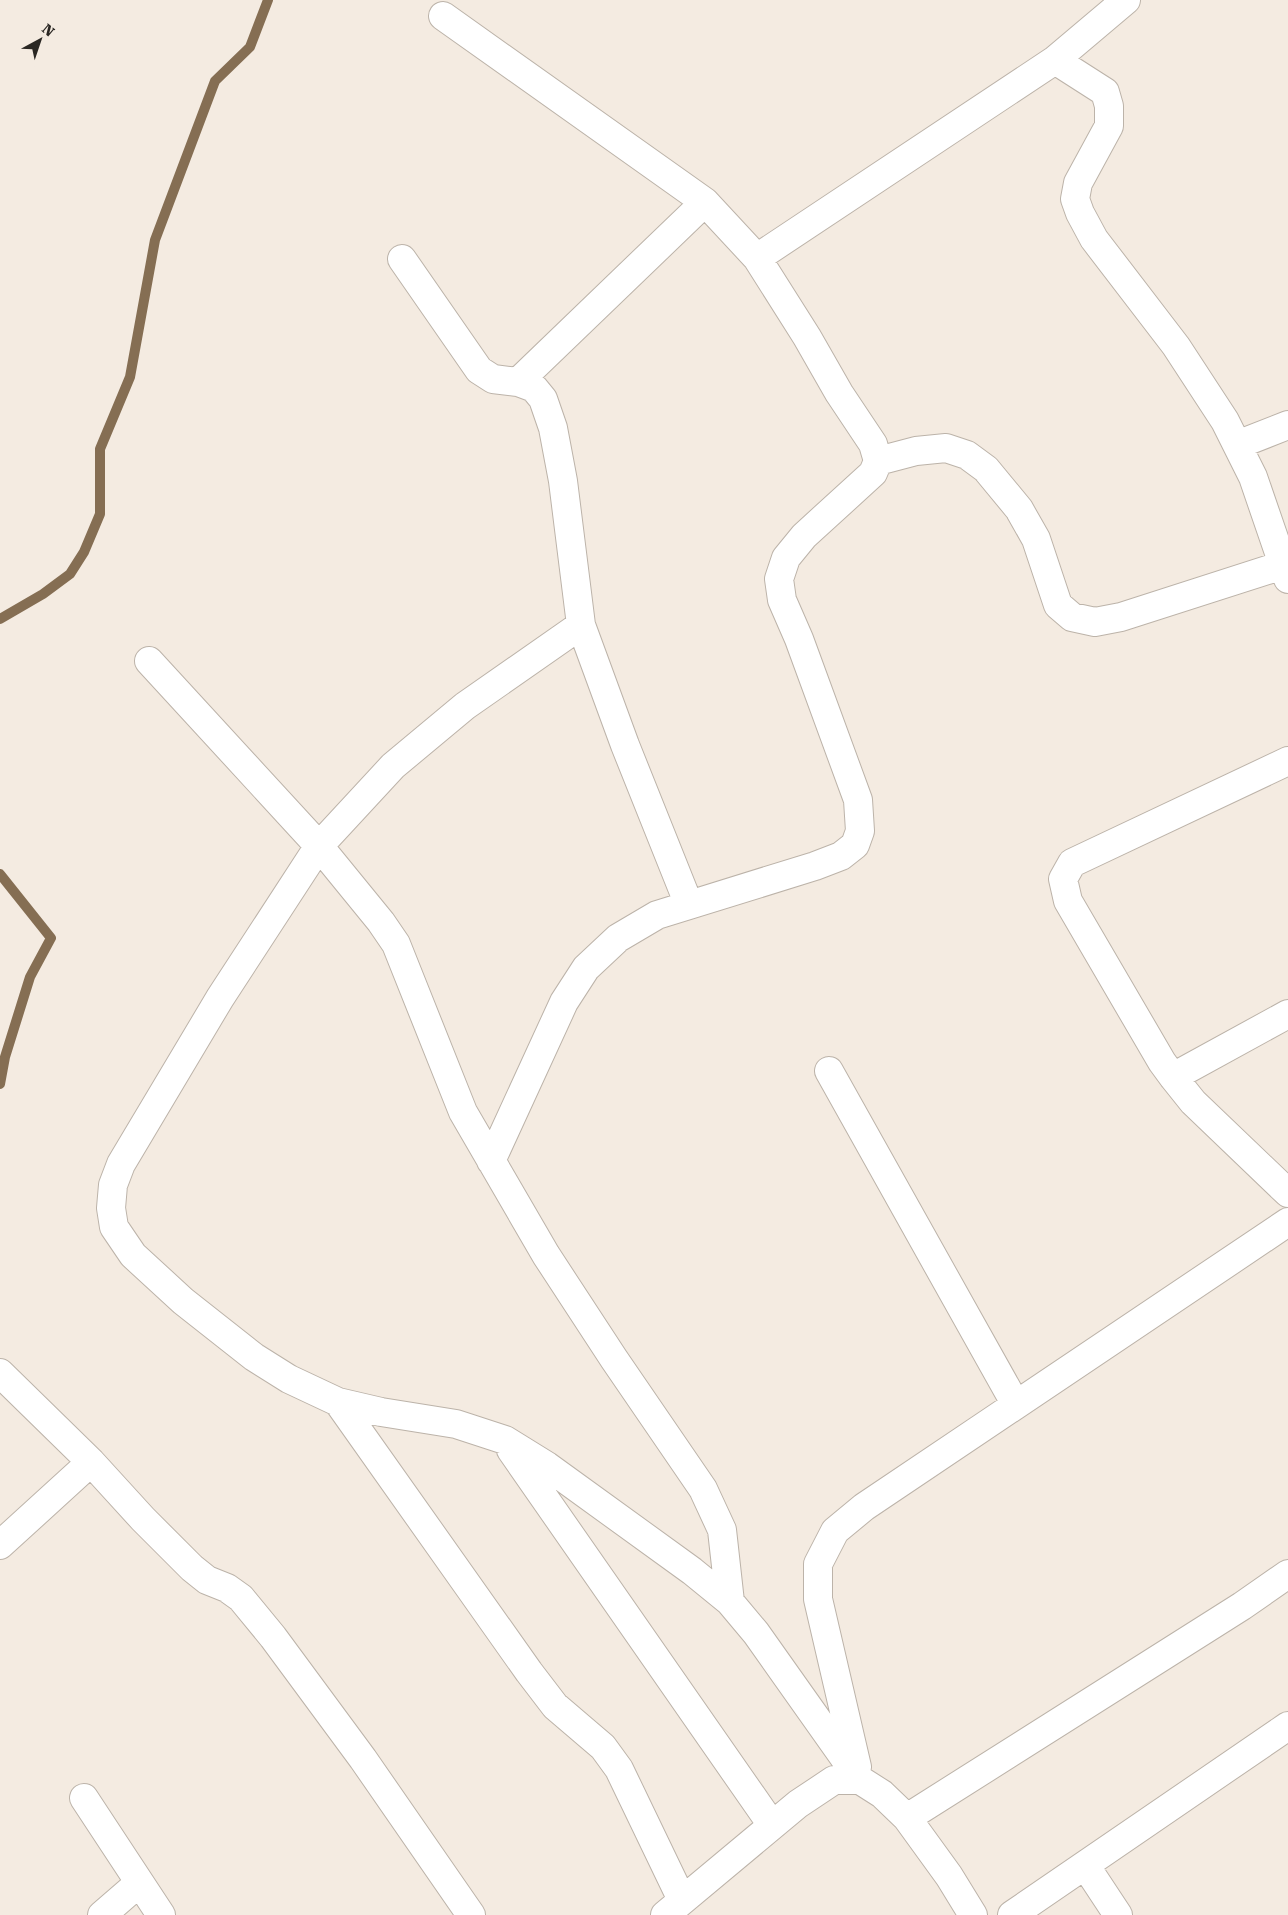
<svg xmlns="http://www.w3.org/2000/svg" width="1288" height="1915" font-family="'Roboto Serif',serif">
	<rect width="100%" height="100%" fill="#f4ebe1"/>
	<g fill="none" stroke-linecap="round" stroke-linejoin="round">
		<path stroke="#856e53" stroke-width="10" d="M 0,619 L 43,594 L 70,574 L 84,552 L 100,514 L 100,449 L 130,377 L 155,240 L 215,81 L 250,47 L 268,0
			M 0,874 L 51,938 L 30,977 L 5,1057 L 0,1084"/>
		<defs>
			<path id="street" d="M 443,16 L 705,202 L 757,258 L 807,337 L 839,393 L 873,444 L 878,461 L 873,473 L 804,536 L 786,558 L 779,579 L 782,600 L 799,639 L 858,800 L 860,831 L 855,845 L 841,856 L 815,866 L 657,915 L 618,938 L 586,968 L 564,1002 L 491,1161
				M 1055,60 L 1105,92 L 1109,106 L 1109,126 L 1078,183 L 1075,199 L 1080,213 L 1094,239 L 1176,346 L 1225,421 L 1253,477 L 1288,579
				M 757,258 L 1055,60 L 1126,0
				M 402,259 L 479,370 L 493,379 L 518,382 L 534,388 L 543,399 L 553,428 L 563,481 L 581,625 L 625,745 L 689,905
				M 518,382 L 705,202
				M 1237,445 L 1288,425
				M 878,461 L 916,451 L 946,448 L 967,455 L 986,469 L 1019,509 L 1036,539 L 1058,605 L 1072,617 L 1095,622 L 1121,617 L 1283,565
				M 581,625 L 465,706 L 393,766 L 319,846 L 220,998 L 121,1164 L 113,1185 L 111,1208 L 114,1227 L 133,1255 L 183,1301 L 254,1357 L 289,1379 L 338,1402 L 381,1412 L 456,1424 L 505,1440 L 547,1466 L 692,1571 L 730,1602 L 756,1633 L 860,1780
				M 149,661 L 319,846 L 381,922 L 396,944 L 463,1112 L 546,1255 L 614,1359 L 703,1489 L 722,1530 L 730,1602
				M 1288,761 L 1072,863 L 1063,879 L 1068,901 L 1162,1062 L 1173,1077 L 1193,1102 L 1288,1193
				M 829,1071 L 1016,1405
				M 1173,1077 L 1288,1014
				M 0,1373 L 91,1462 L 143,1519 L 192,1568 L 207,1580 L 227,1588 L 241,1598 L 273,1637 L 363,1759 L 471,1915
				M 338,1402 L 529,1672 L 555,1706 L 603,1747 L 619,1769 L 682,1900
				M 511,1450 L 772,1825
				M 0,1545 L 91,1462
				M 857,1767 L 818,1599 L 818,1564 L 835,1531 L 864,1507 L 1288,1222
				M 84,1798 L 161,1915
				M 907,1818 L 1242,1606 L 1288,1574
				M 1085,1865 L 1118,1915
				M 102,1915 L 139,1883
				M 665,1915 L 798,1804 L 834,1780 L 860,1780 L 882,1794 L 907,1818 L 949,1876 L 973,1915
				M 1012,1915 L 1288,1726"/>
		</defs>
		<use href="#street" stroke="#bcb3a9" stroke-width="30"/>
		<use href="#street" stroke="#fff" stroke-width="28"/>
	</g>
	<g transform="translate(40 40) rotate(40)" stroke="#f4ebe1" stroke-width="4" paint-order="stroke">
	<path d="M0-4L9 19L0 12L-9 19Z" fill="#2a2723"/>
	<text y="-8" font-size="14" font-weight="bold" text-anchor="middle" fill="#2a2723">N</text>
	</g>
</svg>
